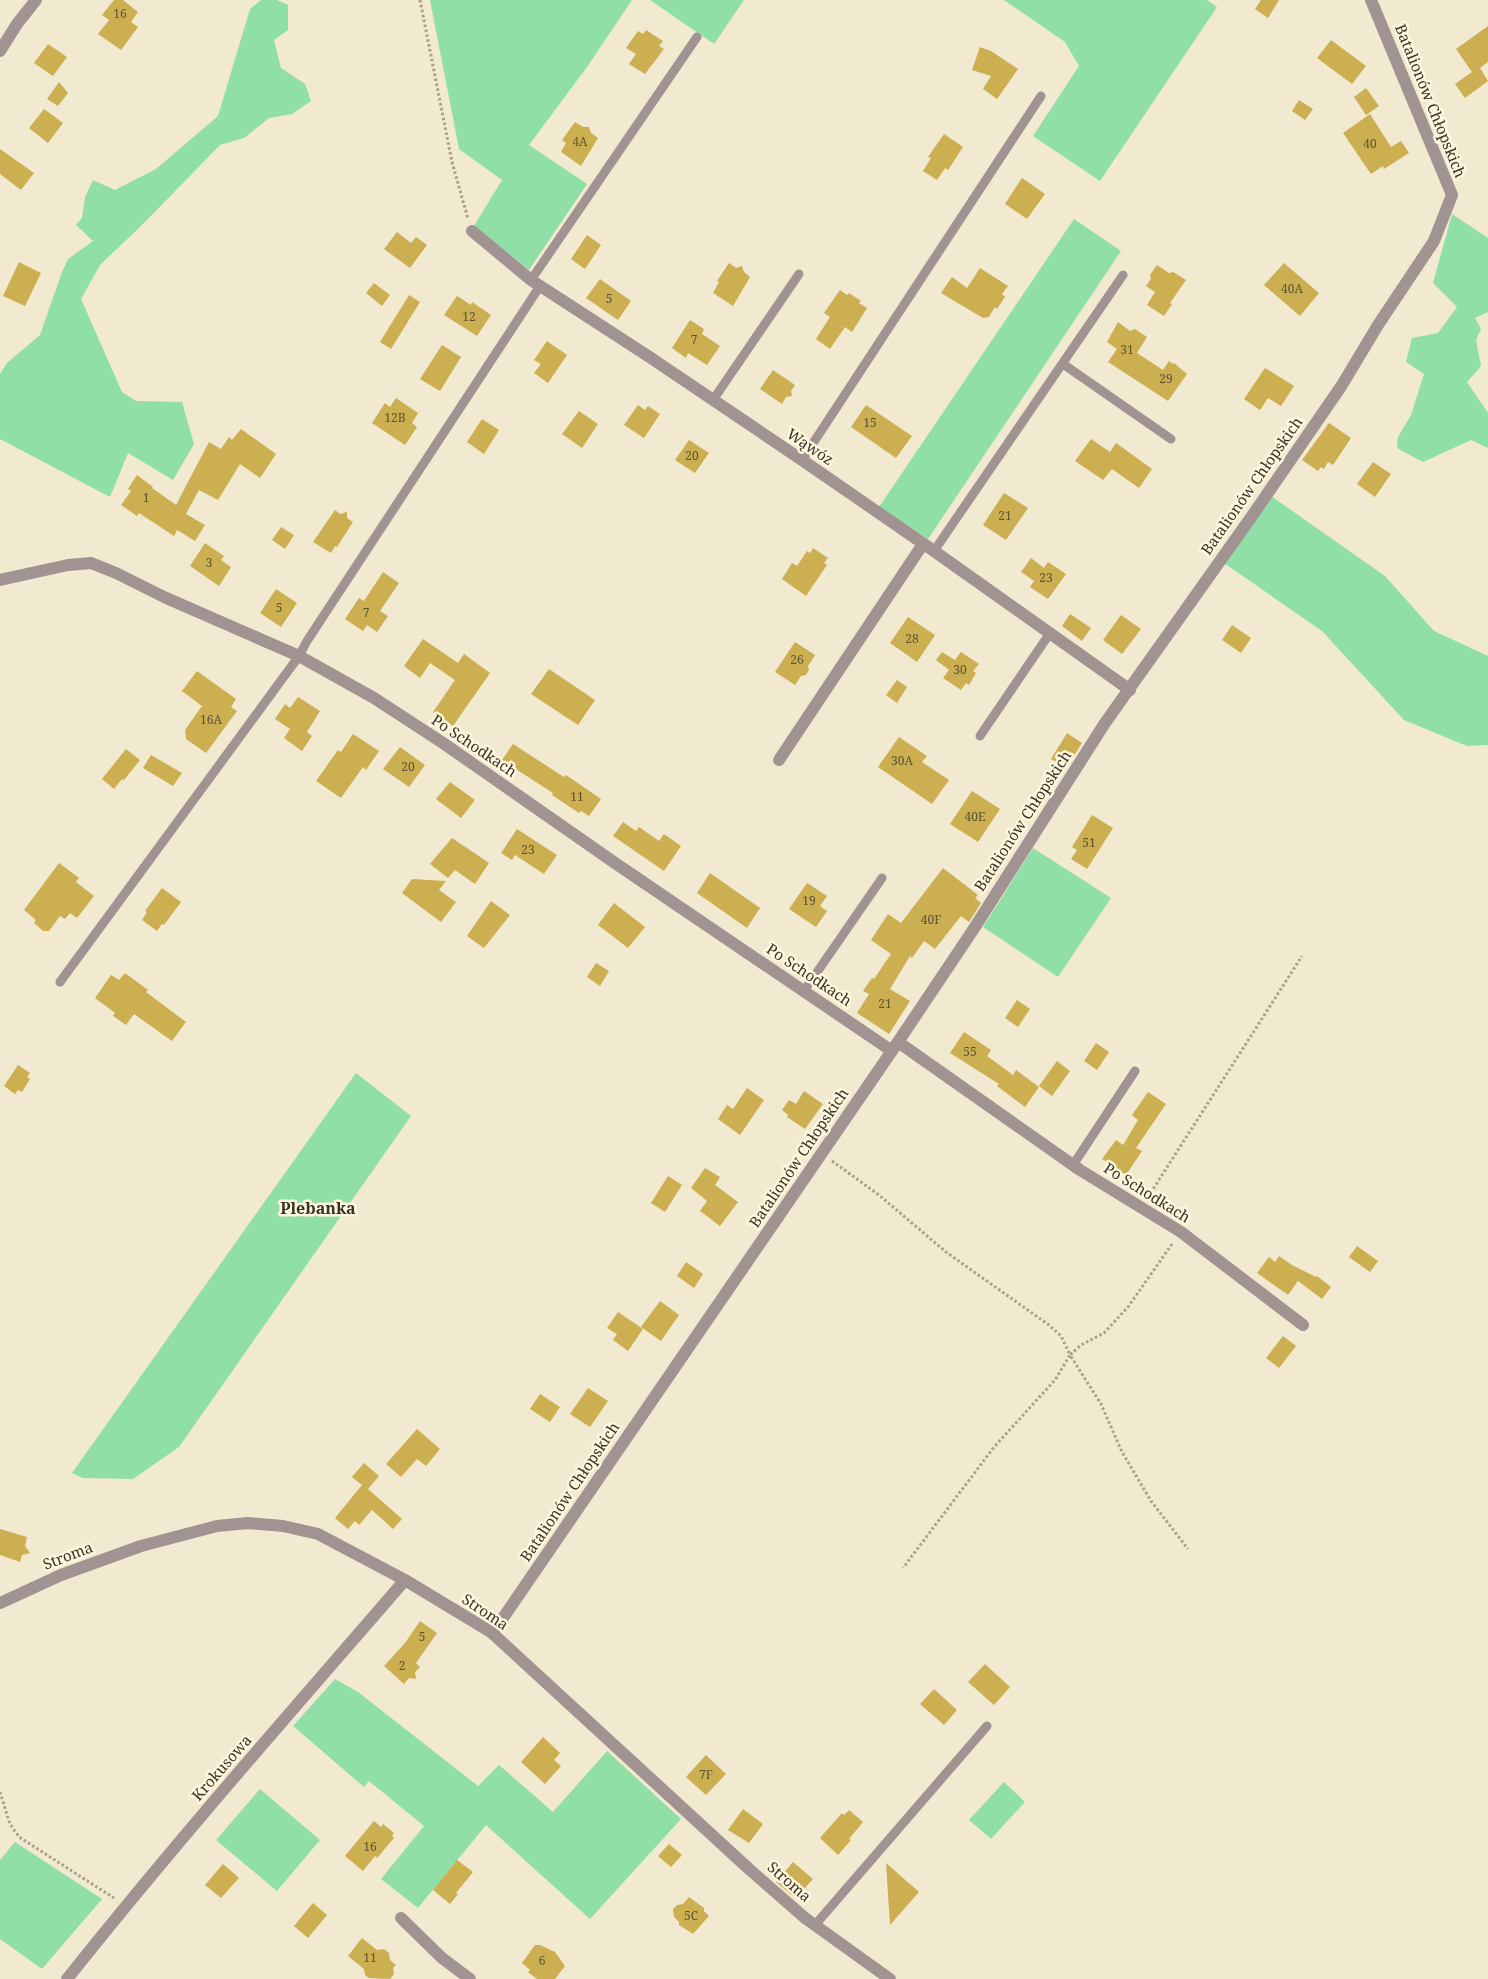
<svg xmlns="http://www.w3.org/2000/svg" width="1488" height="1979" font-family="'Noto Serif',serif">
	<rect width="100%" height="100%" fill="#f1e9d0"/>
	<path fill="#8fdfa7" d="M 261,0 L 277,0 L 288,5 L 288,30 L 274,40 L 281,68 L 305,84 L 311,101 L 292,114 L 269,118 L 244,138 L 220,145 L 142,225 L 100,265 L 81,299 L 122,392 L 136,401 L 182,402 L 194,444 L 173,480 L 128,453 L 110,497 L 0,439 L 0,374 L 7,363 L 40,335 L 62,272 L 68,259 L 93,241 L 76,225 L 82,218 L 85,197 L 93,180 L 115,190 L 156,169 L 218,116 L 250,9 Z
		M 430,0 L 632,0 L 587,67 L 529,145 L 587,184 L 529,270 L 474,226 L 502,180 L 459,149 Z
		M 650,0 L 744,0 L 714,44 Z
		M 1004,0 L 1207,0 L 1217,7 L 1100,181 L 1033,136 L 1079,66 L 1065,42 Z
		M 1452,214 L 1488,238 L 1488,312 L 1475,318 L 1481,329 L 1476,340 L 1481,366 L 1467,382 L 1488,413 L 1488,448 L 1471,440 L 1423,462 L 1397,448 L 1398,437 L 1411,415 L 1424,374 L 1406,362 L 1412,338 L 1438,333 L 1457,307 L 1433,283 Z
		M 1074,219 L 1121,251 L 928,539 L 879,507 Z
		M 1271,496 L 1385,576 L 1434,631 L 1488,656 L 1488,745 L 1467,746 L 1404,720 L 1322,631 L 1224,563 Z
		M 1033,848 L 1111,898 L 1058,977 L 983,927 Z
		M 356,1073 L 411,1116 L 179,1447 L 133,1479 L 83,1478 L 72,1473 Z
		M 335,1679 L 358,1692 L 478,1786 L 499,1765 L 553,1812 L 607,1751 L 681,1819 L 590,1919 L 486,1825 L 418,1908 L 381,1879 L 424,1826 L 369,1781 L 364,1787 L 293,1726 Z
		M 1004,1782 L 1025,1802 L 991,1839 L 969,1820 Z
		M 260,1789 L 320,1840 L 277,1891 L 216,1840 Z
		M 15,1842 L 102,1899 L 42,1969 L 0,1939 L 0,1860 Z"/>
	<path fill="#ccaf51" d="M 114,0 L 123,0 L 138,12 L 131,22 L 138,27 L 121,50 L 98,34 L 109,20 L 102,15 Z
		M 1261,0 L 1279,0 L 1268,18 L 1255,9 Z
		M 1488,26 L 1488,62 L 1480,68 L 1488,81 L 1465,98 L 1455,84 L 1472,72 L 1456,49 Z
		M 646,30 L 663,41 L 659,46 L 664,49 L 645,74 L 629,64 L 636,54 L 626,48 L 638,31 L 643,34 Z
		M 1331,40 L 1366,66 L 1352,84 L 1317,58 Z
		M 48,44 L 67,57 L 53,76 L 34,63 Z
		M 980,47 L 991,51 L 1018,69 L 997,99 L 983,89 L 991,76 L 972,70 Z
		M 59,82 L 68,93 L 58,106 L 47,99 Z
		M 1366,88 L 1379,106 L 1366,115 L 1354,97 Z
		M 1299,100 L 1313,109 L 1305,120 L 1292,111 Z
		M 44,109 L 63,123 L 48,143 L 29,128 Z
		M 1370,114 L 1391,147 L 1401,141 L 1409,153 L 1384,169 L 1383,166 L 1371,174 L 1343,133 Z
		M 575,122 L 583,127 L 589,127 L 591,133 L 598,138 L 581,166 L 561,152 L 566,143 L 562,140 Z
		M 944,134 L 963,147 L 948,170 L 945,168 L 937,180 L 923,171 L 931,158 L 928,157 Z
		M 0,149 L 34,173 L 21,190 L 0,174 Z
		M 1022,178 L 1045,194 L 1027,219 L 1005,204 Z
		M 397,232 L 411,243 L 416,237 L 427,245 L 410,268 L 384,249 Z
		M 587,235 L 601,245 L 585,269 L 571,259 Z
		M 19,262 L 41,273 L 25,306 L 3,296 Z
		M 729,263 L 736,268 L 742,266 L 744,272 L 750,277 L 733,306 L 713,293 L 719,282 L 717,281 Z
		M 1284,263 L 1319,293 L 1300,316 L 1264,285 Z
		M 1157,265 L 1169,273 L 1173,272 L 1186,280 L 1170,303 L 1172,304 L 1164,316 L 1147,305 L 1155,292 L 1146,286 L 1151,279 L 1150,275 Z
		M 980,268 L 1008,286 L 1002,294 L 1005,297 L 997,309 L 995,307 L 989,317 L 983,318 L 941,293 L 952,277 L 967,288 Z
		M 600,279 L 631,301 L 618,320 L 586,298 Z
		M 374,283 L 390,295 L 382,306 L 366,293 Z
		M 840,290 L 847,295 L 849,293 L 861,301 L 859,303 L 867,308 L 852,332 L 845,327 L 830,349 L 816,339 L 830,317 L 824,313 Z
		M 409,295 L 420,302 L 391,349 L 380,342 Z
		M 457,296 L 471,305 L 472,302 L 491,315 L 477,336 L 444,315 Z
		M 690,320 L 704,329 L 702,334 L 720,346 L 707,365 L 688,353 L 686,358 L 672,348 Z
		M 1118,322 L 1130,331 L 1135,329 L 1147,337 L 1137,353 L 1163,370 L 1169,361 L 1173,364 L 1174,363 L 1187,374 L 1168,401 L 1108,362 L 1117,349 L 1107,342 Z
		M 547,341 L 567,355 L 548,383 L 534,373 L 541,364 L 534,360 Z
		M 442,345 L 461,357 L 440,391 L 420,379 Z
		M 1265,368 L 1294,386 L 1281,406 L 1268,398 L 1260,410 L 1244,399 Z
		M 773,370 L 795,385 L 791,391 L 792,396 L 786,397 L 782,404 L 760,389 Z
		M 396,398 L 418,413 L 412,423 L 417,427 L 405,445 L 372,423 L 385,403 L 390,407 Z
		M 638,405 L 645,410 L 648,406 L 660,414 L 644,438 L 624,425 Z
		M 866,405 L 912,436 L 896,458 L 851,427 Z
		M 579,411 L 598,424 L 582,448 L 562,434 Z
		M 482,419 L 499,430 L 484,454 L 467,442 Z
		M 1329,423 L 1351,438 L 1333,465 L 1328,462 L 1324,469 L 1321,467 L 1318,471 L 1302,460 Z
		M 241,429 L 276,454 L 260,478 L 240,464 L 218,500 L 199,490 L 186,514 L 205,525 L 195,541 L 177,530 L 174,536 L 139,513 L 137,516 L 121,505 L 131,491 L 128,489 L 137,475 L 153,487 L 152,488 L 176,505 L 209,442 L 221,449 L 229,437 L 232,440 Z
		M 1091,439 L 1110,452 L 1116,443 L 1152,469 L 1139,488 L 1112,469 L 1103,480 L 1075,461 Z
		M 689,440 L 709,453 L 695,473 L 675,460 Z
		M 1373,462 L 1391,474 L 1375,497 L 1357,484 Z
		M 1004,493 L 1028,508 L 1006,540 L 983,525 Z
		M 335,510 L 340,514 L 347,512 L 347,518 L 353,522 L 337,547 L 335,546 L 331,553 L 313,542 Z
		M 281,527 L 294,535 L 285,549 L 272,540 Z
		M 205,543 L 224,556 L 221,560 L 231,567 L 219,586 L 190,566 Z
		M 813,548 L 828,558 L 824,563 L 827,565 L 806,596 L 782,579 L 792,563 L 797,566 L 807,551 L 810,553 Z
		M 1031,558 L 1044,568 L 1048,562 L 1066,574 L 1048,599 L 1030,587 L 1034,581 L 1021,572 Z
		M 383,572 L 399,583 L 380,611 L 388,616 L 377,632 L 367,625 L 363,631 L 345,619 L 359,598 L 364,601 Z
		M 276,589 L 297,603 L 281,627 L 260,613 Z
		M 1070,614 L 1091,628 L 1082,641 L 1062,626 Z
		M 1121,615 L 1141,629 L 1122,654 L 1103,640 Z
		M 908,617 L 935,635 L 917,662 L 890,643 Z
		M 1232,625 L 1251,638 L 1241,653 L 1222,640 Z
		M 423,639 L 458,663 L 464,654 L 490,673 L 453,726 L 433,712 L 455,680 L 430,663 L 420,678 L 404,666 Z
		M 795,642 L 815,655 L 808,666 L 809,670 L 806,675 L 801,676 L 795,685 L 775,672 Z
		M 942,652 L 955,660 L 961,652 L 979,664 L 973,671 L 976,673 L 969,685 L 966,683 L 961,690 L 943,678 L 949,670 L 936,660 Z
		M 549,669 L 595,700 L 578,725 L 531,694 Z
		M 197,671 L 236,699 L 231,707 L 237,711 L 206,753 L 186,739 L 185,730 L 202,706 L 182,691 Z
		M 897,680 L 907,687 L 897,703 L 886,695 Z
		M 298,697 L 320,711 L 307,732 L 312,736 L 302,751 L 284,738 L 290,729 L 275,719 L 285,704 L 290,708 Z
		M 1067,733 L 1082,743 L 1066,768 L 1051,759 Z
		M 353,734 L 379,751 L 366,770 L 363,767 L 341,798 L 316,781 L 338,750 L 341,752 Z
		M 899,737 L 927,756 L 922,762 L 949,780 L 932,804 L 878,767 Z
		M 513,744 L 564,777 L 566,775 L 601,799 L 589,816 L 581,811 L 579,813 L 552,795 L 553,793 L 502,760 Z
		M 400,747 L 425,765 L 409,787 L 383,769 Z
		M 126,749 L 140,760 L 124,780 L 122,779 L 114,789 L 102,779 Z
		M 151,755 L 182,773 L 173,786 L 143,768 Z
		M 450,782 L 475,800 L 461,818 L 436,799 Z
		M 972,791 L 1000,809 L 978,842 L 950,824 Z
		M 1092,815 L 1113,828 L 1087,869 L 1071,859 L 1077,850 L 1072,847 Z
		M 623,822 L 636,831 L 639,827 L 659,841 L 664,834 L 681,846 L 664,871 L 613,836 Z
		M 517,829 L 557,855 L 544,874 L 515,855 L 512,860 L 501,853 Z
		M 452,838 L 489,863 L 475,884 L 455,870 L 448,878 L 430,864 Z
		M 59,863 L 79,878 L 76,882 L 94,896 L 77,918 L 70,913 L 65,919 L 60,916 L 49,931 L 43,931 L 34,923 L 36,920 L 24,910 Z
		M 943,868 L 978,895 L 975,898 L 981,903 L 969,922 L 961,916 L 935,949 L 924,941 L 912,958 L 910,956 L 890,989 L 910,1001 L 889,1034 L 857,1013 L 869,994 L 863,991 L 872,978 L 874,979 L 891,954 L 871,940 L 888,914 L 901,923 Z
		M 710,873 L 760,908 L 747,928 L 697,893 Z
		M 412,879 L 446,881 L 439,890 L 456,902 L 441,922 L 402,893 Z
		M 807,883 L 827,896 L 820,906 L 827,911 L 816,927 L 789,909 Z
		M 162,888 L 181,902 L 164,925 L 162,924 L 157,931 L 142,920 L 147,912 L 145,911 Z
		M 491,901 L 510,915 L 484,948 L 467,936 Z
		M 614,903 L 645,927 L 628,948 L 598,925 Z
		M 596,963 L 609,971 L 600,986 L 587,977 Z
		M 125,973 L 148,990 L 146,992 L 186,1022 L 172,1041 L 134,1014 L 126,1025 L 113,1016 L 115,1013 L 95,998 L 111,975 L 119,980 Z
		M 1017,1000 L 1030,1009 L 1018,1027 L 1005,1018 Z
		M 964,1032 L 991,1050 L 987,1056 L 1013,1075 L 1016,1070 L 1039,1087 L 1025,1107 L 997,1086 L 999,1084 L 950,1053 Z
		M 1096,1043 L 1109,1052 L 1097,1070 L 1084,1061 Z
		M 1057,1061 L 1070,1071 L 1052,1096 L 1039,1086 Z
		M 18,1065 L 30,1073 L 27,1077 L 30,1079 L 22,1092 L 18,1090 L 15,1094 L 4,1086 Z
		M 747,1088 L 764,1100 L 740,1135 L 718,1119 L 727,1105 L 733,1109 Z
		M 804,1091 L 823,1104 L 805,1129 L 787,1117 L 788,1115 L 782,1110 L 789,1100 L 796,1104 Z
		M 1148,1092 L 1166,1104 L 1136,1148 L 1142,1151 L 1126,1175 L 1120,1171 L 1118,1175 L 1108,1168 L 1111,1164 L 1102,1159 L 1116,1140 L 1123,1145 L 1138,1120 L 1132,1115 Z
		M 705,1168 L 720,1177 L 715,1185 L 738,1202 L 720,1226 L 700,1211 L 707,1201 L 691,1188 Z
		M 668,1176 L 682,1185 L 665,1212 L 651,1203 Z
		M 1357,1246 L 1378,1261 L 1370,1272 L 1349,1257 Z
		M 1279,1256 L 1292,1265 L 1316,1277 L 1317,1276 L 1331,1287 L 1322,1299 L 1298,1281 L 1288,1295 L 1257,1273 L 1269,1257 L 1275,1262 Z
		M 686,1262 L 703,1274 L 694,1288 L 677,1276 Z
		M 660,1301 L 679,1315 L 661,1341 L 641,1327 Z
		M 618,1312 L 643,1329 L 628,1351 L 613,1340 L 617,1334 L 607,1328 Z
		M 1283,1336 L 1296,1346 L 1279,1368 L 1266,1358 Z
		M 588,1388 L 608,1401 L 590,1427 L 570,1414 Z
		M 540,1394 L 560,1407 L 550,1422 L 530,1409 Z
		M 417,1429 L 440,1449 L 426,1466 L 417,1459 L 401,1477 L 386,1464 Z
		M 364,1463 L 379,1476 L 368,1489 L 402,1519 L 393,1529 L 372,1510 L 359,1525 L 355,1521 L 348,1529 L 335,1518 L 362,1485 L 352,1477 Z
		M 0,1529 L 27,1537 L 25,1546 L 30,1553 L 22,1555 L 20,1562 L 0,1555 Z
		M 420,1621 L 437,1633 L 416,1663 L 420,1667 L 415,1672 L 416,1679 L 409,1678 L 404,1684 L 384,1666 L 405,1643 Z
		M 985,1664 L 1010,1687 L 994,1705 L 968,1682 Z
		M 934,1689 L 957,1710 L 944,1725 L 920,1704 Z
		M 543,1737 L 560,1753 L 554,1760 L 561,1766 L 545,1784 L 521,1762 Z
		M 706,1755 L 726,1774 L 706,1795 L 686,1777 Z
		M 743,1809 L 763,1824 L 749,1843 L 728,1830 Z
		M 849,1810 L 863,1822 L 849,1839 L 851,1840 L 838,1855 L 820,1838 L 842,1813 L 844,1815 Z
		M 374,1821 L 381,1827 L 383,1824 L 394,1833 L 392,1836 L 394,1838 L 377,1858 L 375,1856 L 363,1871 L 345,1856 Z
		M 669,1844 L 682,1855 L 671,1867 L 658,1856 Z
		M 457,1860 L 473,1872 L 456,1893 L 458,1894 L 450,1904 L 433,1890 Z
		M 793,1862 L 813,1879 L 798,1896 L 795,1893 L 793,1896 L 776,1882 Z
		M 886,1863 L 919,1892 L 890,1925 Z
		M 223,1864 L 239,1878 L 221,1898 L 205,1885 Z
		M 689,1897 L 704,1908 L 704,1911 L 709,1916 L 693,1934 L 679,1925 L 679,1922 L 674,1917 L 673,1909 L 677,1905 L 683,1904 Z
		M 313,1903 L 327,1915 L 308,1938 L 294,1926 Z
		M 362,1938 L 377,1950 L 384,1949 L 389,1953 L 390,1960 L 396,1965 L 393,1968 L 394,1974 L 390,1979 L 369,1978 L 365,1975 L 364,1969 L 348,1956 Z
		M 535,1945 L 540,1945 L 555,1952 L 565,1966 L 555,1979 L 537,1979 L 528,1972 L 530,1970 L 522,1963 Z"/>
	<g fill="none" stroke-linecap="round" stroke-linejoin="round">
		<path stroke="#a6a08d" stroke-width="3" stroke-dasharray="2.5 2.5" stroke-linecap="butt" d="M 420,0 L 452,162 L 468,219
			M 832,1161 L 879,1195 L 946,1252 L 1049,1325 L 1061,1336 L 1070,1355 L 1055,1380 L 994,1447 L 903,1568
			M 1148,1197 L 1302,956
			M 1172,1244 L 1128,1307 L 1104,1333 L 1081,1345 L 1070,1355 L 1101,1404 L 1122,1452 L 1151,1501 L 1188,1549
			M 0,1792 L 10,1824 L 19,1837 L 114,1898"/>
		<path stroke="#a09392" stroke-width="9" d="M 531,280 L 697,37
			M 1063,364 L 1171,439
			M 713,400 L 799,274
			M 802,460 L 1041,96
			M 934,551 L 1123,275
			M 980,736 L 1050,633
			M 60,982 L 299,656 L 307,641 L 540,286
			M 804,991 L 882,878
			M 1073,1165 L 1135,1071
			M 815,1925 L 987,1726"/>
		<path stroke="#a09392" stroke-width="12" d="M 0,51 L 17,24 L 36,0
			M 472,231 L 531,280 L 651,358 L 802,460 L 934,551 L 1130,690
			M 0,580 L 68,565 L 91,563 L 116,573 L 164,597 L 299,656 L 374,698 L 443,743 L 615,863 L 892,1051
			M 779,760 L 923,544
			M 898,1042 L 1080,1170 L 1181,1232 L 1303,1325
			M 0,1603 L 61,1575 L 141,1546 L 217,1526 L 248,1523 L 283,1526 L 318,1534 L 405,1580 L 491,1632 L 749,1869 L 805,1918 L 890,1979
			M 491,1632 L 503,1618 L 898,1042 L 973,930 L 1105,723 L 1252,516 L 1342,385 L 1378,325 L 1434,241 L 1452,195 L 1371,0
			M 401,1918 L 442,1958 L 470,1979
			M 67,1979 C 175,1843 291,1712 405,1580"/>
	</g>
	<g text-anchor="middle" stroke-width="5" stroke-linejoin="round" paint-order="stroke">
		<g font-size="12" fill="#5c5233">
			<text x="120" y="18">16</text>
			<text x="580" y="146">4A</text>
			<text x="1370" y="148">40</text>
			<text x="1292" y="293">40A</text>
			<text x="609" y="303">5</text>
			<text x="469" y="321">12</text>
			<text x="694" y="344">7</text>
			<text x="1127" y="354">31</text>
			<text x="1166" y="383">29</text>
			<text x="395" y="422">12B</text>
			<text x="870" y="427">15</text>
			<text x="692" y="460">20</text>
			<text x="146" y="502">1</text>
			<text x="1005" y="520">21</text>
			<text x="209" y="567">3</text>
			<text x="1046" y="582">23</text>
			<text x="279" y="612">5</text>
			<text x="366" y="617">7</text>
			<text x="912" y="643">28</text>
			<text x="797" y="664">26</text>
			<text x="960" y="674">30</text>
			<text x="211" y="724">16A</text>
			<text x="902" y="765">30A</text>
			<text x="408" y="771">20</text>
			<text x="577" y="801">11</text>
			<text x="975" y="821">40E</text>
			<text x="1089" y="847">51</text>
			<text x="528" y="854">23</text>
			<text x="809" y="905">19</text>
			<text x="931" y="924">40F</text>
			<text x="885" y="1008">21</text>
			<text x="970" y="1056">55</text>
			<text x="422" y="1641">5</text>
			<text x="402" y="1670">2</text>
			<text x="706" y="1779">7F</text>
			<text x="370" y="1851">16</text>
			<text x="691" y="1920">5C</text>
			<text x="370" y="1962">11</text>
			<text x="542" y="1965">6</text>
		</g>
		<g font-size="15" fill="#363329" stroke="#fef6dd">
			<text transform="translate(1430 101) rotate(68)" y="5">Batalionów Chłopskich</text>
			<text transform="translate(810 447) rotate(34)" y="5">Wąwóz</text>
			<text transform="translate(1252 486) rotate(-55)" y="5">Batalionów Chłopskich</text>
			<text transform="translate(474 746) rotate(34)" y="5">Po Schodkach</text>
			<text transform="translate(1023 821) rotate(-57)" y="5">Batalionów Chłopskich</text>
			<text transform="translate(809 975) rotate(34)" y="5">Po Schodkach</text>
			<text transform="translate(799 1158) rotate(-56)" y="5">Batalionów Chłopskich</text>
			<text transform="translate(1147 1193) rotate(32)" y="5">Po Schodkach</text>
			<text transform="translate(570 1492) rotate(-56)" y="5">Batalionów Chłopskich</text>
			<text transform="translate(68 1556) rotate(-21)" y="5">Stroma</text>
			<text transform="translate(485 1612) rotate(34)" y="5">Stroma</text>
			<text transform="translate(222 1768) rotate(-49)" y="5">Krokusowa</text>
			<text transform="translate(789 1882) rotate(41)" y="5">Stroma</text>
		</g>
		<g font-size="16" font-weight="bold" fill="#363329" stroke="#fef6dd">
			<text x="318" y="1214">Plebanka</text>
		</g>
	</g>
</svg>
